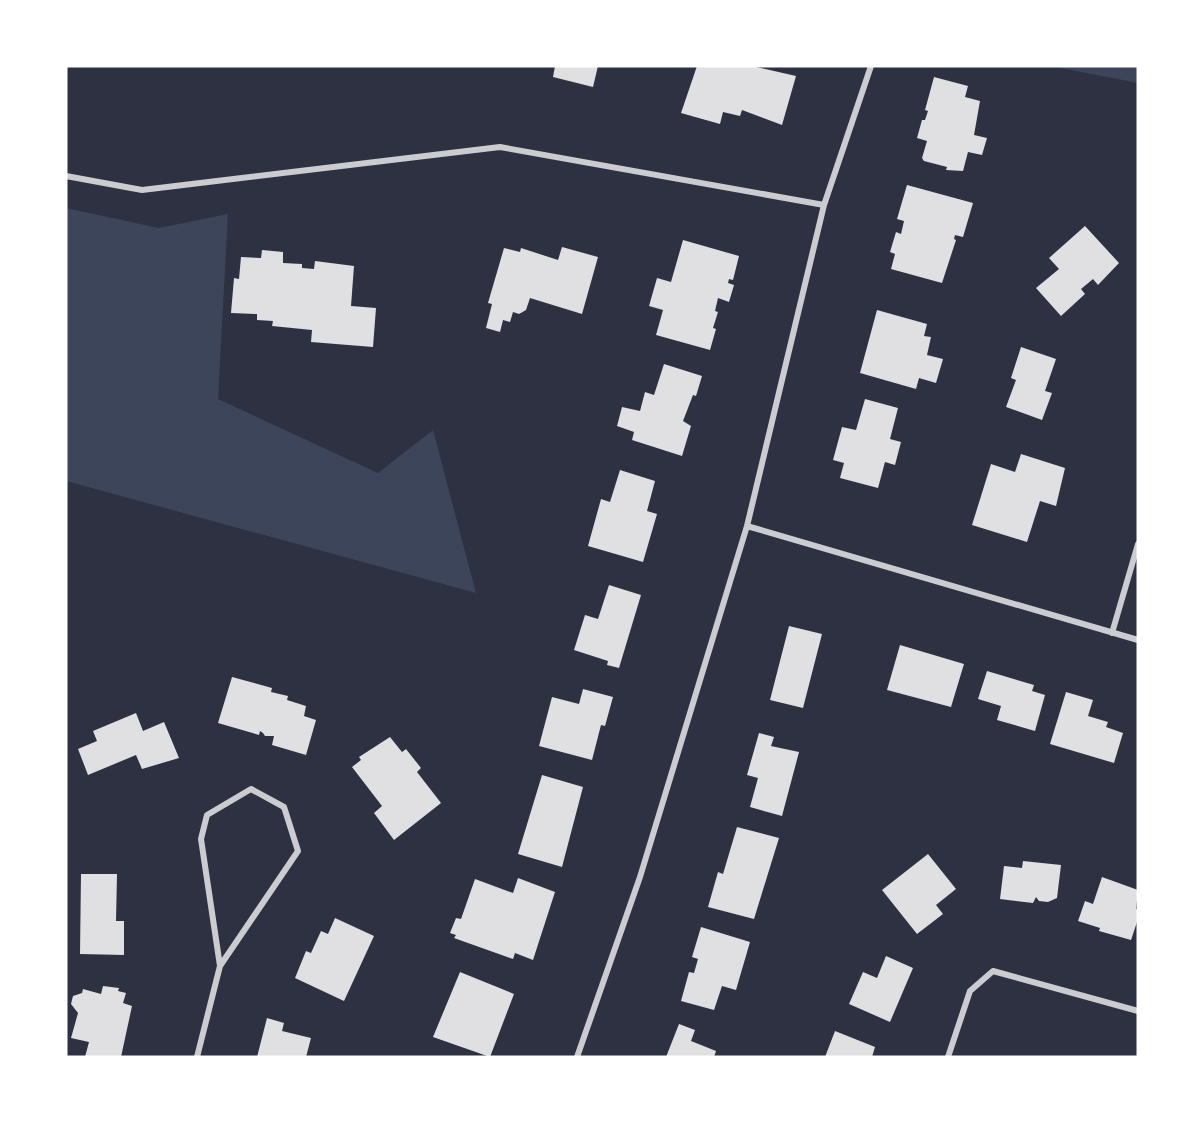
<svg xmlns="http://www.w3.org/2000/svg" width="1204" height="1123" font-family="Quicksand,sans-serif">
	<rect width="100%" height="100%" fill="#2d3142"/>
	<path fill="#3c4559" d="M 1050,66 L 1138,66 L 1138,83 Z
		M 66,208 L 159,228 L 228,214 L 218,399 L 378,473 L 433,430 L 476,593 L 66,481 Z"/>
	<path fill="#e0e0e3" d="M 555,66 L 598,66 L 593,87 L 553,77 Z
		M 697,66 L 752,66 L 796,76 L 782,125 L 742,110 L 740,116 L 723,112 L 720,124 L 681,113 Z
		M 934,77 L 968,86 L 965,97 L 980,101 L 974,135 L 987,138 L 982,155 L 968,152 L 963,171 L 946,170 L 947,167 L 924,161 L 922,158 L 927,141 L 917,138 L 922,120 L 925,120 L 928,111 L 925,110 Z
		M 907,185 L 973,203 L 963,237 L 955,235 L 954,239 L 956,240 L 942,283 L 891,269 L 895,254 L 890,252 L 896,232 L 901,234 L 904,221 L 897,219 Z
		M 1085,226 L 1119,263 L 1098,285 L 1093,279 L 1081,289 L 1085,294 L 1061,316 L 1036,288 L 1059,269 L 1049,258 Z
		M 683,240 L 739,256 L 733,280 L 729,279 L 728,283 L 734,285 L 729,302 L 718,298 L 715,311 L 718,312 L 713,328 L 716,329 L 710,350 L 656,335 L 663,310 L 649,306 L 657,278 L 671,282 Z
		M 562,247 L 598,257 L 582,314 L 530,298 L 526,310 L 519,314 L 513,312 L 510,322 L 503,320 L 500,332 L 486,328 L 492,304 L 488,303 L 504,248 L 520,252 L 521,248 L 558,260 Z
		M 262,250 L 283,252 L 283,263 L 302,264 L 302,268 L 314,269 L 315,261 L 354,266 L 351,306 L 376,308 L 373,347 L 311,342 L 312,330 L 272,326 L 273,321 L 257,320 L 257,314 L 231,313 L 234,278 L 239,279 L 241,257 L 261,258 Z
		M 877,310 L 927,324 L 924,336 L 931,337 L 927,355 L 943,359 L 936,383 L 919,378 L 916,389 L 860,373 Z
		M 1021,347 L 1056,359 L 1045,391 L 1052,393 L 1042,420 L 1006,407 L 1016,380 L 1011,378 Z
		M 664,364 L 702,376 L 696,396 L 693,395 L 683,421 L 691,426 L 682,456 L 632,440 L 634,432 L 617,426 L 622,407 L 640,411 L 645,392 L 654,395 Z
		M 865,399 L 898,408 L 890,439 L 901,442 L 895,465 L 885,462 L 878,488 L 840,478 L 844,463 L 833,460 L 842,427 L 856,430 Z
		M 1021,454 L 1065,468 L 1056,506 L 1040,501 L 1027,542 L 972,525 L 991,464 L 1015,472 Z
		M 620,470 L 655,481 L 647,511 L 657,514 L 643,562 L 588,546 L 601,499 L 610,502 Z
		M 609,585 L 641,595 L 619,668 L 607,665 L 608,661 L 574,650 L 585,615 L 598,619 Z
		M 789,626 L 822,634 L 803,708 L 770,700 Z
		M 900,645 L 964,664 L 951,707 L 887,690 Z
		M 987,671 L 1034,685 L 1032,691 L 1045,695 L 1035,731 L 997,720 L 1001,706 L 978,699 Z
		M 232,677 L 272,688 L 271,692 L 288,696 L 287,700 L 306,706 L 304,716 L 316,720 L 306,755 L 272,745 L 274,736 L 265,736 L 263,733 L 260,731 L 259,735 L 218,723 Z
		M 583,689 L 613,697 L 605,726 L 601,725 L 592,760 L 539,746 L 552,697 L 579,704 Z
		M 1066,692 L 1093,700 L 1088,716 L 1108,722 L 1106,727 L 1123,733 L 1114,763 L 1050,744 Z
		M 136,713 L 143,731 L 164,722 L 179,758 L 142,769 L 136,755 L 88,775 L 78,749 L 97,741 L 93,731 Z
		M 759,733 L 774,737 L 771,746 L 799,752 L 782,816 L 750,807 L 758,778 L 747,775 Z
		M 390,737 L 402,752 L 406,749 L 421,768 L 417,772 L 441,803 L 394,840 L 374,813 L 382,806 L 352,767 L 361,760 L 359,757 Z
		M 542,775 L 583,787 L 562,867 L 518,854 Z
		M 737,827 L 779,838 L 754,919 L 708,907 L 718,872 L 723,874 Z
		M 928,854 L 956,889 L 936,905 L 943,914 L 917,934 L 882,890 Z
		M 1023,861 L 1061,865 L 1057,898 L 1048,902 L 1039,901 L 1036,897 L 1033,903 L 1000,899 L 1004,866 L 1022,868 Z
		M 81,874 L 117,874 L 116,921 L 124,921 L 124,955 L 80,954 Z
		M 1102,877 L 1138,890 L 1136,909 L 1138,910 L 1138,919 L 1131,940 L 1099,931 L 1100,928 L 1078,921 L 1085,901 L 1093,904 Z
		M 518,878 L 555,892 L 533,960 L 515,953 L 513,959 L 454,938 L 456,935 L 450,933 L 456,918 L 461,919 L 475,879 L 513,893 Z
		M 335,918 L 374,936 L 344,1001 L 295,978 L 306,951 L 311,953 L 321,931 L 328,934 Z
		M 701,927 L 750,942 L 736,990 L 722,986 L 714,1010 L 681,1001 L 689,972 L 694,973 L 698,959 L 692,957 Z
		M 886,956 L 913,968 L 890,1022 L 849,1004 L 863,972 L 877,978 Z
		M 460,972 L 514,994 L 490,1057 L 433,1037 Z
		M 103,986 L 119,988 L 118,991 L 126,993 L 123,1003 L 132,1006 L 121,1057 L 85,1057 L 89,1042 L 71,1038 L 78,1013 L 71,1004 L 73,996 L 82,993 L 83,989 L 101,994 Z
		M 267,1018 L 284,1023 L 282,1031 L 311,1038 L 306,1057 L 257,1057 Z
		M 679,1024 L 695,1030 L 691,1041 L 716,1051 L 714,1057 L 666,1057 Z
		M 835,1031 L 875,1047 L 872,1057 L 825,1057 Z"/>
	<g fill="none" stroke-linecap="round" stroke-linejoin="round">
		<path stroke="#caccd0" stroke-width="6" d="M 66,176 L 142,190 L 500,147 L 824,205
			M 747,526 L 1138,640
			M 1112,633 L 1138,544
			M 197,1057 L 220,966 L 298,851 L 284,807 L 251,789 L 207,815 L 201,839 L 220,966
			M 577,1057 L 640,877 L 747,526 L 824,205 L 871,66
			M 948,1057 L 970,991 L 993,971 L 1138,1011"/>
	</g>
	<rect width="1204" height="1123" fill="none" stroke="#ffffff" stroke-width="135"/>
</svg>
